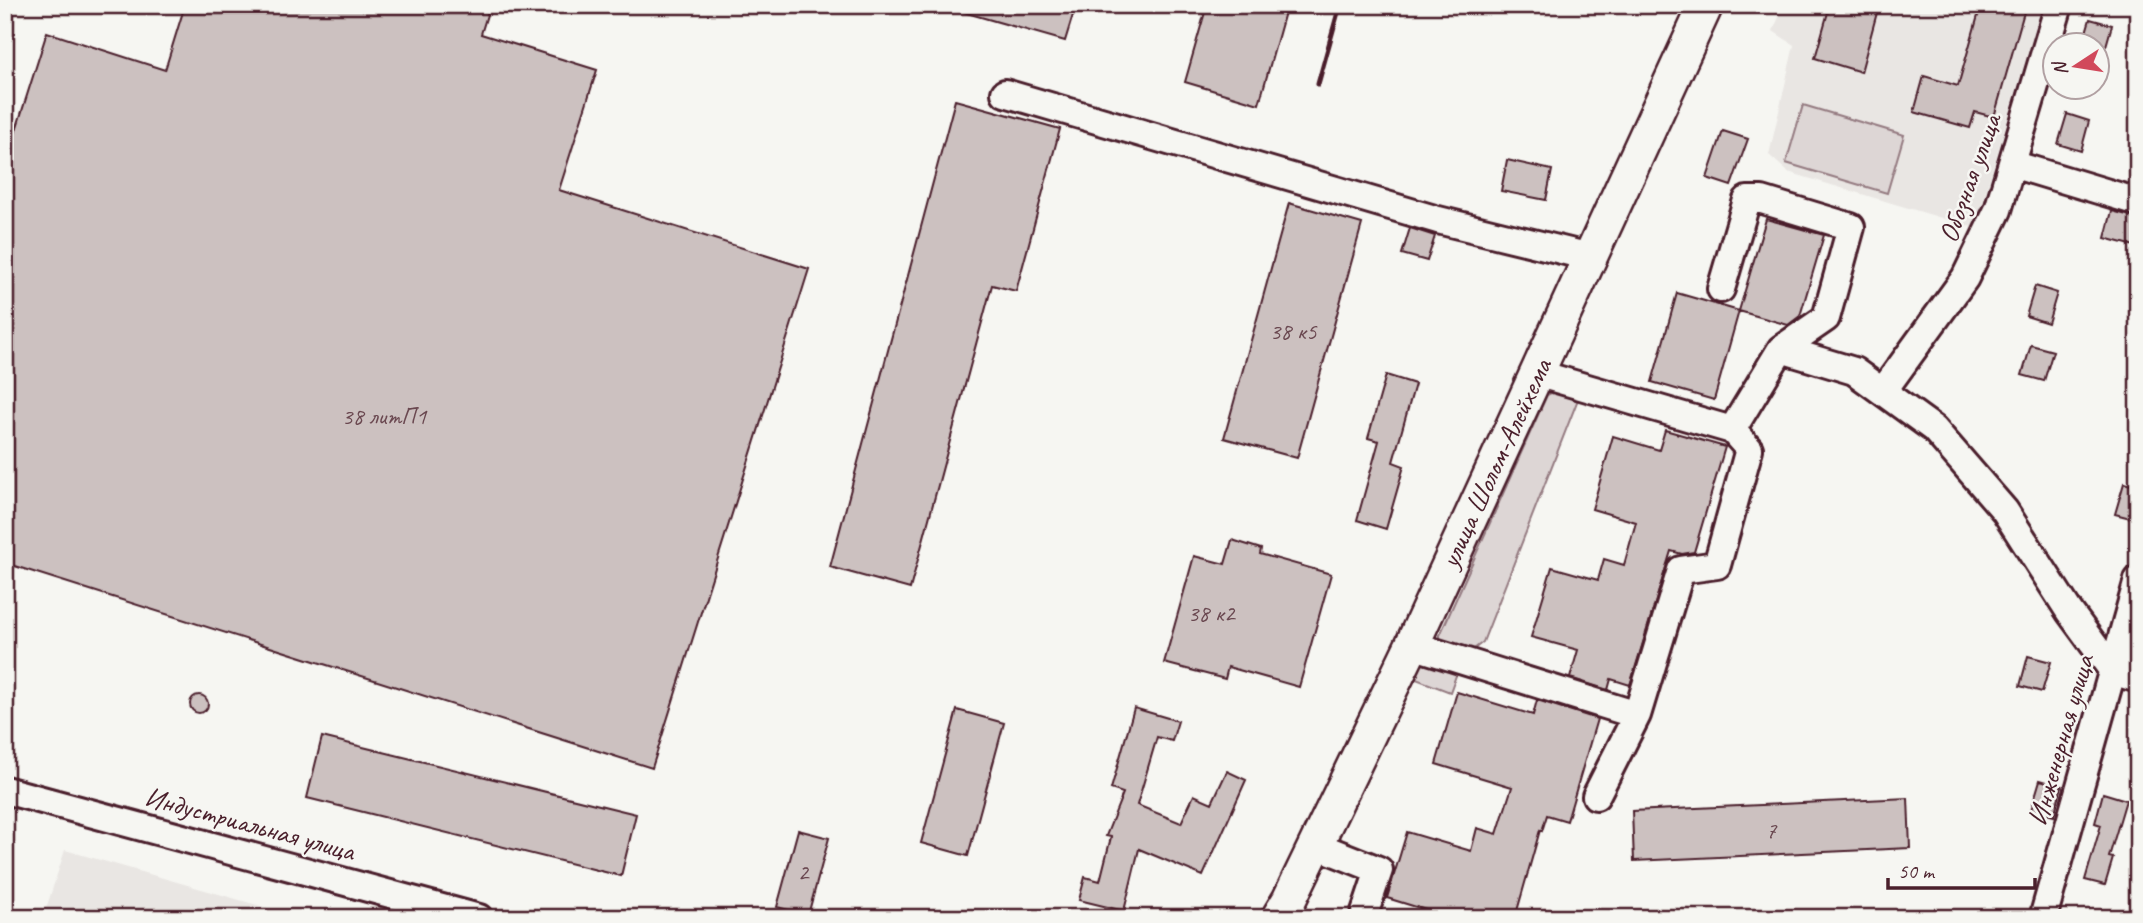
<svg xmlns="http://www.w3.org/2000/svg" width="2143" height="923" font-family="Caveat,sans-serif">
	<rect width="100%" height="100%" fill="#f6f6f2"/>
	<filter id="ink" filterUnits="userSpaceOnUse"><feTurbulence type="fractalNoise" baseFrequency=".0143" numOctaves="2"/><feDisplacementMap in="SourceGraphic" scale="14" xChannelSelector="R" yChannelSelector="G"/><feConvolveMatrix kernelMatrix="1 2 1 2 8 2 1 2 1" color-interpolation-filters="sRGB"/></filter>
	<g filter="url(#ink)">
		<path fill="#e9e6e3" d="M 1784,5 L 2042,5 L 1975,228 L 1788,172 L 1769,155 L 1794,45 L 1773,31 Z
			M 65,850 L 191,886 L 302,918 L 43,918 Z"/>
		<path fill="#ddd6d5" stroke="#947a80" stroke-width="2" d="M 1803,105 L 1904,135 L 1887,193 L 1786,163 Z
			M 1559,389 L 1580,394 L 1483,642 L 1465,656 L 1440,644 L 1440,635 L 1547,395 Z
			M 1423,661 L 1458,670 L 1450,692 L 1416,679 Z"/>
		<path fill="#ccc1c0" stroke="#4a1f2b" stroke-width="2" d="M 185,5 L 490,5 L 481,34 L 597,70 L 559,190 L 809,269 L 652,768 L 5,563 L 5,165 L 47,32 L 165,70 Z
			M 956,5 L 1076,5 L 1065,41 L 956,10 Z
			M 1207,5 L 1287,5 L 1259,104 L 1185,82 Z
			M 1830,5 L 1879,5 L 1861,72 L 1815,58 Z
			M 1981,5 L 2026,5 L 1994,117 L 1975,112 L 1970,128 L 1914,112 L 1924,76 L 1958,86 Z
			M 2090,19 L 2112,25 L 2106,46 L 2082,46 Z
			M 955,100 L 1060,129 L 1016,291 L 992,285 L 910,589 L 830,567 Z
			M 2067,114 L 2089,121 L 2081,151 L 2058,144 Z
			M 1723,131 L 1748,139 L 1731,186 L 1707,178 Z
			M 1507,160 L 1552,170 L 1546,200 L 1501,191 Z
			M 1289,203 L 1362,224 L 1297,458 L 1224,438 Z
			M 2112,211 L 2138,218 L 2138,247 L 2105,238 Z
			M 1766,219 L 1824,235 L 1800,316 L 1788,325 L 1739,311 Z
			M 1410,228 L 1435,236 L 1427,261 L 1402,254 Z
			M 2035,286 L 2057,293 L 2048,323 L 2026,316 Z
			M 1677,293 L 1739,311 L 1714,400 L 1652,382 Z
			M 2031,345 L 2053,351 L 2044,381 L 2022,375 Z
			M 1386,375 L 1415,384 L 1393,462 L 1404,466 L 1386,529 L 1357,520 L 1379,441 L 1368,438 Z
			M 1665,430 L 1725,447 L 1694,552 L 1682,554 L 1671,551 L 1630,685 L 1611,679 L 1608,690 L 1570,678 L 1578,650 L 1531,637 L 1552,567 L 1598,580 L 1604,559 L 1624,565 L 1636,522 L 1592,509 L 1613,436 L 1659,450 Z
			M 2124,483 L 2138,487 L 2138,520 L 2115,514 Z
			M 1232,540 L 1261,549 L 1260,554 L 1331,574 L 1299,687 L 1228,667 L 1225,679 L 1164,663 L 1194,556 L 1225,564 Z
			M 2028,656 L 2051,662 L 2042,692 L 2020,686 Z
			M 1457,692 L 1533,715 L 1537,700 L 1597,719 L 1567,821 L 1547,815 L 1542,831 L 1540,830 L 1515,918 L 1452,918 L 1387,898 L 1407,832 L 1471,851 L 1477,828 L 1497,834 L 1512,787 L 1436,764 Z
			M190 704a9 9 0 1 1 18 0a9 9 0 1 1-18 0Z
			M 1134,708 L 1178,721 L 1172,741 L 1157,737 L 1137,805 L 1181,823 L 1194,795 L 1212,803 L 1227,771 L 1246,780 L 1203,876 L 1139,849 L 1124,911 L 1079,900 L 1085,877 L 1100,881 L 1111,837 L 1106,836 L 1123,793 L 1111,789 Z
			M 957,710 L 1004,723 L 968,856 L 921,843 Z
			M 322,737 L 636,814 L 621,876 L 307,798 Z
			M 2040,780 L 2062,786 L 2054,816 L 2031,810 Z
			M 2103,793 L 2126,800 L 2109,857 L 2113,858 L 2105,885 L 2085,880 L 2101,825 L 2095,823 Z
			M 1908,798 L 1910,848 L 1634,861 L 1632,811 Z
			M 798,830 L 829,838 L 808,915 L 777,907 Z"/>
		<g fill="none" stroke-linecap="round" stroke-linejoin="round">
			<defs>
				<path id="minor" d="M 1005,93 L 1438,220 L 1590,257
					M 2012,164 L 2138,202
					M 1721,289 L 1747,200 L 1762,200 L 1851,227 L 1826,318 L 1781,349 L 1732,430
					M 1781,349 L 1854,371 L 1934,429 L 2005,511 L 2069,611 L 2113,671 L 2138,679
					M 1883,391 L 1965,278 L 1998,210 L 2059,5
					M 1412,645 L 1637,715 L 1681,570 L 1717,565 L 1749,449 L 1732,430 L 1536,373
					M 5,790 L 479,918
					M 1596,796 L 1637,715
					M 1316,845 L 1379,870 L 1363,918
					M 2043,918 L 2138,580"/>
				<path id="major" d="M 1278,918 L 1289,900 L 1412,645 L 1706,5"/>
			</defs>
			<use href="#minor" stroke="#4a1f2b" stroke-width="32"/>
			<use href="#major" stroke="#4a1f2b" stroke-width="38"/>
			<use href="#minor" stroke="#f6f6f2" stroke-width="26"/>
			<use href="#major" stroke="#f6f6f2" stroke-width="33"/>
			<path stroke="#4a1f2b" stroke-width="5" d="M 1318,84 L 1340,5"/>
		</g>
	</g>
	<g text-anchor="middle" stroke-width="5" stroke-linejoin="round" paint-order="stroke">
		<g font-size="24" fill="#6a4850">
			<text x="1293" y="339">38 к5</text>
			<text x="384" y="424">38 литП1</text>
			<text x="1211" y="621">38 к2</text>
			<text x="1771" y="838">7</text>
			<text x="803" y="880">2</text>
		</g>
		<g font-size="28" fill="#4a1f2b" stroke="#f6f6f2">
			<text transform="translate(1969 178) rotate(-70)" y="10">Обозная улица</text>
			<text transform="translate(1495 463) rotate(-65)" y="10">улица Шолом-Алейхема</text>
			<text transform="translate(2060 740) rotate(-74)" y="10">Инженерная улица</text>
			<text transform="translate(250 823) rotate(15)" y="10">Индустриальная улица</text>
		</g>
	</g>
	<rect width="2143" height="923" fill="none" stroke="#f6f6f2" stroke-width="28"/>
	<rect x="14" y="14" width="2115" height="895" fill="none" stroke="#4a1f2b" stroke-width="2.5" filter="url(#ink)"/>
	<g transform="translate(2076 66) rotate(258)"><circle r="33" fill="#f6f6f2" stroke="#b1a0a2" stroke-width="2"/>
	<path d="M0-5L12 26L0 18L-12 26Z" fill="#d1495b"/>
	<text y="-10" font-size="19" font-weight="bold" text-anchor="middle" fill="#4a1f2b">N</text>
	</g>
	<path d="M1888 878v10h147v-10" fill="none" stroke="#4a1f2b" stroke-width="3.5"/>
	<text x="1898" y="878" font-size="21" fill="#4a1f2b" stroke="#f6f6f2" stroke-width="5" paint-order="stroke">50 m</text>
</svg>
